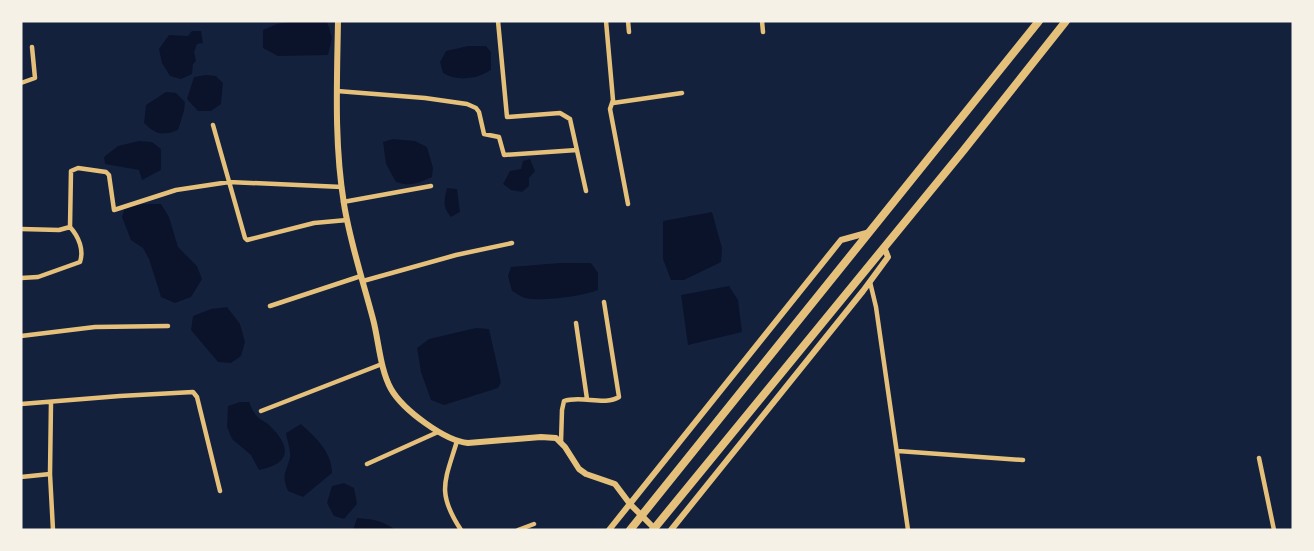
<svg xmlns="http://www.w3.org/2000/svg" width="1314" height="551" font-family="Quicksand,sans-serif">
	<rect width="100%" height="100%" fill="#14213d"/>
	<path fill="#0b132b" d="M 296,21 L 327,21 L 332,38 L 328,55 L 278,56 L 263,48 L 263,30 L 277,24 Z
		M 192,31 L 201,31 L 203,43 L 197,44 L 194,52 L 196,61 L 193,64 L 192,74 L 181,79 L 170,76 L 162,63 L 159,49 L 169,35 L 188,36 Z
		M 468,46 L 486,46 L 491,52 L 491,70 C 477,79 458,82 443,73 L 440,62 L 446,51 Z
		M 206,75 L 216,76 L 223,83 L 221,104 L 211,111 L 198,111 L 187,99 L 194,77 Z
		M 166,92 L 176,93 L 185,102 L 184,111 L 178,130 C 163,136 156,135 144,123 L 146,105 Z
		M 393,139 L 415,141 L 427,147 L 433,168 L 432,177 C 419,183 410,187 396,182 L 386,164 L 383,142 Z
		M 139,141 L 152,142 L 161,149 L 161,170 L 142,180 L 139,170 L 105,164 L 104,157 L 118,146 Z
		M 530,159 L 535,171 L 529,178 L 529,186 L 522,192 L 511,190 L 503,184 L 510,171 L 521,169 L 523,161 Z
		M 447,188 L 457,189 L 460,212 L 451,217 C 442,206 444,201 447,188 Z
		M 143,204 L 161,204 L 169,217 L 178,247 L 197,266 L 202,279 L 191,297 L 175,303 L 161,297 L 149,259 L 143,248 L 131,240 L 122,217 L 125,207 Z
		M 712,212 L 722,248 L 721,262 L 684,280 L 671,280 L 663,259 L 663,221 Z
		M 559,263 L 591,263 L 598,273 L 598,290 C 584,296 541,302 525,298 C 521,297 516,293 512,291 L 508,276 L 511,267 Z
		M 729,286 L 738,300 L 742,332 L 688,345 L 681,295 Z
		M 227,307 L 240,324 L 245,342 L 241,356 L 231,363 L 218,362 L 191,330 L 193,316 L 211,309 Z
		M 476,328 L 489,329 L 501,382 L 498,388 L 444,405 L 431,400 L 421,372 L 417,348 L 429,339 Z
		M 240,402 L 249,402 C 251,406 253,412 256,415 C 259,419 264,421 268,424 C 291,445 293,464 259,470 L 251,455 L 232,439 L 227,427 L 228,406 Z
		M 301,424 C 316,438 332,452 332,473 L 303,497 L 288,491 C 281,473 286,474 290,457 C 291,451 287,440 286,433 Z
		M 344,483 L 354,488 L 357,504 L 344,519 L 334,516 L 327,503 L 332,486 Z
		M 357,518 C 373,519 383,521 396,530 L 353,530 Z"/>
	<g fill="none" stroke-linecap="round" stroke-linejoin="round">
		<path stroke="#e5c07b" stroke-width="4.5" d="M 498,21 L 507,117 L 560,113 L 570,119 L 586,191
			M 606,21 L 613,100 L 610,109 L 628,204
			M 628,21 L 629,32
			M 762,21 L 763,32
			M 21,83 L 35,78 L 32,47
			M 337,91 L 425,98 L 467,104 L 476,108 L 479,112 L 484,134 L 499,137 L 504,155 L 577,150
			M 613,103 L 682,93
			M 213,125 L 245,238 L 247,240 L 314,223 L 347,220
			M 343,202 L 431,186
			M 21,229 L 59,230 L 70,227 L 71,171 L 78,168 L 106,172 L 109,175 L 114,210 L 176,190 L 229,182 L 342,187
			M 21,278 L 38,277 L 80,262 C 84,250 79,237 70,227
			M 363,281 L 456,255 L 512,243
			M 870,282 L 876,307 L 908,530
			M 270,306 L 361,276
			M 576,323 L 587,399
			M 21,336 L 95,327 L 168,326
			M 51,402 L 50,474 L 53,530
			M 21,404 L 120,396 L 193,392 L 197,397 L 220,491
			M 261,411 L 382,364
			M 457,441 C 445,481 436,492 461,530
			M 561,442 L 562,410 L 564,401 C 581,395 605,406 619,397 L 604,302
			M 898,451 L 1023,460
			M 1259,458 L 1274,530
			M 367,464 L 438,432
			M 21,477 L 50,474
			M 518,530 L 534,524"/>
		<path stroke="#e5c07b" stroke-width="6" d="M 338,21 C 337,82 334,143 344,204 C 350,242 363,281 373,319 C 379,342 380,369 391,389 C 403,410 445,441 468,443 L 541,437 L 556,438 L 565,447 L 579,469 L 586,474 L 615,484 L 630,504 L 655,529
			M 609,530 L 841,240 L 870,232
			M 671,530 L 863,291 L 888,257 L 884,247"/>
		<path stroke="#e5c07b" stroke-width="8" d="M 630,530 L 1039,21
			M 653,530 L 963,151 L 1066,21"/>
	</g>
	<rect width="1314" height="551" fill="none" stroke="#f6f1e7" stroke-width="45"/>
</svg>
